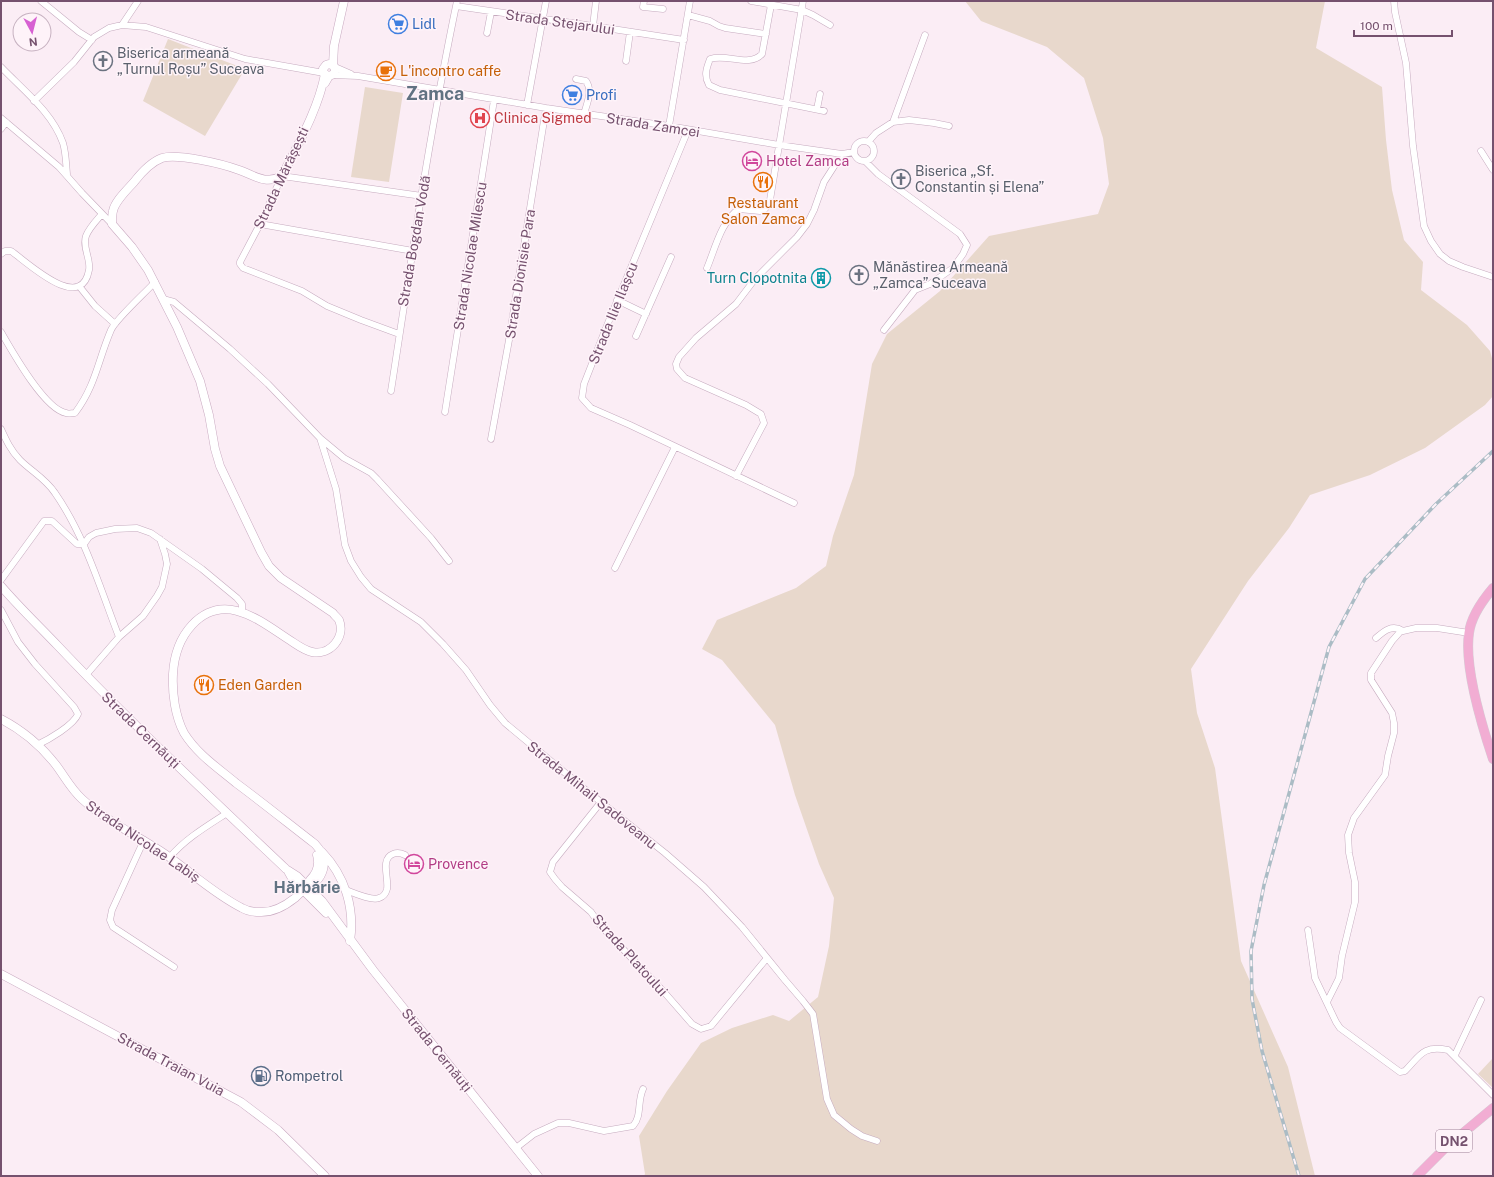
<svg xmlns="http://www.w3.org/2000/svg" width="1494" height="1177" font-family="'Public Sans',sans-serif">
	<rect width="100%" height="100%" fill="#fbedf5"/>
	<path fill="#e8d8cc" d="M 965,1 L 1325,1 L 1316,48 L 1382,87 L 1386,140 L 1392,190 L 1404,240 L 1423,262 L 1421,290 L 1467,325 L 1490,351 L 1493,362 L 1493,396 L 1485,405 L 1425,448 L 1370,475 L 1310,495 L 1289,528 L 1248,581 L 1191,669 L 1197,713 L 1215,768 L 1241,961 L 1288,1067 L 1315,1176 L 644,1176 L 645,1174 L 639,1136 L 667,1091 L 701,1043 L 732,1028 L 773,1015 L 789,1021 L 818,997 L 829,946 L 834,898 L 819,864 L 795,795 L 775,725 L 722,660 L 702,649 L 717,620 L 796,588 L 826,566 L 833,536 L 854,475 L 872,364 L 887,334 L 940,291 L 989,236 L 1098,214 L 1109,184 L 1103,138 L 1084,78 L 1047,47 L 981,21 Z
		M 168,39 L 245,69 L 205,136 L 143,101 Z
		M 365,87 L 403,93 L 389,182 L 351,177 Z
		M 1493,1058 L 1493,1088 L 1478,1074 Z"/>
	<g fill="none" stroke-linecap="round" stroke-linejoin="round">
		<defs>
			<path id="street" d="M 41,1 L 79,32 L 92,40
				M 644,1 L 643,7 L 663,9
				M 751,1 L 802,10 L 813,15 L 830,25
				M 1394,1 L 1395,12 L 1406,63 L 1413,146 L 1424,226 L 1431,241 L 1440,254 L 1449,261 L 1463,267 L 1493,277
				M 771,5 L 762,54 C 749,68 727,53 710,59 C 706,69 704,76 709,85 L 720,90 L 824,111
				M 456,6 L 593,26 L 684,40
				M 688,15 L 710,21 L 719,26 L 725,28 L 766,34
				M 122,25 L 146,27 L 245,59 L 324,73
				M 593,26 L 596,1
				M 487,33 L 491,12
				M 626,61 L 630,32
				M 1,67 C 23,90 52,112 63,143 C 66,153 66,164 67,174
				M 335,67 L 351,74
				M 332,75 L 358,76 L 546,108 L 669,126 L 779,145 L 842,154 L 854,152
				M 576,79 L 586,81 C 593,91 587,103 584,114
				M 34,101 L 74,62 L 94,37 L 109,28 L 122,25 L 138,1
				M 527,105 L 546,1
				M 817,109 L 820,94
				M 1,118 L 59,167 L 82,193 L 112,224
				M 893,122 L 925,35
				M 669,126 L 690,1
				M 1,129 L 6,122
				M 688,130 L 608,323 L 584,384 L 582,398 L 591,408 L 630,425 L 794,503
				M854 151a10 10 0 1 1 20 0a10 10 0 1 1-20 0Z
				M 868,142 L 876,133 L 893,122 L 909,120 L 934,123 L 949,126
				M 1481,151 L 1493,170
				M 866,162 L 878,174 L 960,234 L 967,245 L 963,254 L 953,268 L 930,284 L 915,290 L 884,330
				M 260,224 L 413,251
				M 1,254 L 5,251 L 11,251 C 27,262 81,314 89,270 C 91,259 82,247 86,236 C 89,228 96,221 102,214
				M 707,268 C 715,249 721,221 739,209 L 760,211 L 765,209 L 770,200 L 803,1
				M 79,286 L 95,306 L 115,324
				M 163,299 L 174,302 L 230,349 L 268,384 L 320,438 L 344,458 L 371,473 L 377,479 L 431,538 L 449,561
				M 617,300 L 646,314
				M 1,332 C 12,351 44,409 66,413 C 68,414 72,413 75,413 C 96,385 98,360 111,330 C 116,319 145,293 155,282
				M 399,334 L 361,320 L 327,306 L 302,291 L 243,268 L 240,264 L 240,262 L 260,224 L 282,176 L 422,196
				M 636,336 L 671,257
				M 391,391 C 411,261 430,130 457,1
				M 445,412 L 494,100
				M 1,429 C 6,440 11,451 20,460 C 31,471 46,479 55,493 C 85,536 100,588 119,637
				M 320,438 L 336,489 L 345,545 L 351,561 L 361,577 L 371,589 L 421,622 L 443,644 L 466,670 L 490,705 L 505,723 L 587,791 L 665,853 L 704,887 L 742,927 L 785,980 L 803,1001 L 813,1014 L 827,1099 L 834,1115 L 851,1129 L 862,1136 L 877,1141
				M 491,439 L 509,340 L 546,108
				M 736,476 L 764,423 L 761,414 L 746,405 L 685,378 L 677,369 L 676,364 L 679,357 L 696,338 L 736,304 L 755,279 L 797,237 L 807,224 L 814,210 L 824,182 L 842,154
				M 84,544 L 89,537 L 96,533 L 115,529 L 137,528 L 151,533 L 202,569 L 237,598 L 242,604 L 242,611
				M 615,568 L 675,447
				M 1,580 L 44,521 L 52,521 L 77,544 L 84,544
				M 1,610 L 18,642 L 35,664 L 74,707 L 78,714 C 74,725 48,740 37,745
				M 1376,638 C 1384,631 1392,624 1403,631
				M 86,675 L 119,637 L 143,616 L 157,596 L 162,587 L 167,564 L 165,554 L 160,539
				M 601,802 L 553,862 L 550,872 L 555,879 L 562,887 L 591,912 L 600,925 L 664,992 L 692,1024 L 701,1029 L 711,1026 L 767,958
				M 144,840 L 112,910 L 110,920 L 113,927 L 174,967
				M 170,857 C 185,839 207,826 227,813
				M 346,890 C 354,893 372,901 379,898 C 383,897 386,893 387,889 C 389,878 380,859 393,854 C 398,852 401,853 405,855
				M 1308,930 L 1315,978 L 1336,1022 L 1340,1028 L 1400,1072 L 1405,1071 C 1420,1056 1422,1045 1448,1050 L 1493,1095
				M 1327,1002 L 1339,978 L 1342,956 L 1355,902 L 1355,882 L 1349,853 L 1348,835 L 1354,818 L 1385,775 L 1388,756 L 1394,733 L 1394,723 L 1392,713 L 1371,680 L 1371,673 L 1392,641 L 1400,632 L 1403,631 L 1416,628 L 1437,628 L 1469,633
				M 1455,1055 L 1481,1000
				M 516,1148 L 534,1134 L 558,1123 L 569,1123 L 604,1131 L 633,1126 C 642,1116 637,1102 643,1089"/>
			<path id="secondary" d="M 333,65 L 334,46 L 344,1
				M 325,83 L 329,76 L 334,74 L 335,71 L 334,66 L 329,64 L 326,65 L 323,69 L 324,74 L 329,76
				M 1,586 C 19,607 39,626 58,646 C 131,723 209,796 286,869 L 297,876 L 322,901 L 373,970 L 538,1176
				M 1,719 C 22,730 42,747 56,765 C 65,777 71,789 82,799 C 106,821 138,836 165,854 C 191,872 214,894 242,908 C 247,911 253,912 259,912 C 273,913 285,906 295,898 C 298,895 301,892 304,890 C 324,880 331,861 315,844 C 289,824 263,803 236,783 C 218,768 197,754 184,733 C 175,716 172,693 173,674 C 174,656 180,638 192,625 C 224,591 259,620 288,639 C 296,644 303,650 312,652 C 330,656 346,637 339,620 C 337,617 334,615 333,613 L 281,578 L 269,566 L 261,552 L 220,466 L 215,449 L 209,415 L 200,381 L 177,327 L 148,270 L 132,247 L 112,224 C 112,220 112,215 113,211 C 115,201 127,190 134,182 C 141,173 151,162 162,158 C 177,153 223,164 239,170 C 256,176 265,185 282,176 C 298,144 318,110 325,74
				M 322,852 C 345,876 355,908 350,941
				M 288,871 L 293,880 L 326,913
				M 310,880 C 317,873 320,865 317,855
				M 1,974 L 241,1102 L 278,1130 L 325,1176"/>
			<path id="primary" d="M 1493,588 C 1482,601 1471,617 1469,633 C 1464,667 1482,726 1493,759
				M 1417,1176 L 1444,1149 L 1493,1108"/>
		</defs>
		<use href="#street" stroke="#c6abbf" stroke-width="7"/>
		<use href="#secondary" stroke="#c9aac1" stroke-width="9"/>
		<use href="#primary" stroke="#d6cbd4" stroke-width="10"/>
		<use href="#street" stroke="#fff" stroke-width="6"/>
		<use href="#secondary" stroke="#fff" stroke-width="8"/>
		<use href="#primary" stroke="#f2add3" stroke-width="9"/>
		<defs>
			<path id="rail" d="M 1299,1176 L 1262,1051 L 1252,999 L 1251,951 L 1264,885 L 1329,647 L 1365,579 L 1436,504 L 1493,451"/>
		</defs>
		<use href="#rail" stroke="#abbcc5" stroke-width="3.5"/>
		<use href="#rail" stroke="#fef3f9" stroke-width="2" stroke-dasharray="6" stroke-linecap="butt"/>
	</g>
	<defs>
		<symbol id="supermarket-ring" viewBox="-11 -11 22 22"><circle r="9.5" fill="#fef3f9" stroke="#3f7fe0" stroke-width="1.5"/><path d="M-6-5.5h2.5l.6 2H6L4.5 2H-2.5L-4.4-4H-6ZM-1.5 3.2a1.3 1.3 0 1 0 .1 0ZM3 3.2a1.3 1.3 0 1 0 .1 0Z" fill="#3f7fe0"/></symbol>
		<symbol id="church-ring" viewBox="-11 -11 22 22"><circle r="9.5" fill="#fef3f9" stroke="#6b7280" stroke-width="1.5"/><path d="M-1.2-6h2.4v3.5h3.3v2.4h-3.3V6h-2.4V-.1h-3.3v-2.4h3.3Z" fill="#6b7280"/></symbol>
		<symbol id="cafe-ring" viewBox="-11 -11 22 22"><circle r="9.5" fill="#fef3f9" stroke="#e8710a" stroke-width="1.5"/><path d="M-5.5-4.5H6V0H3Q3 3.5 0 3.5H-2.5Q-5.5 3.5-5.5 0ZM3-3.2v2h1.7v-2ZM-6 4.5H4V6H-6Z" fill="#e8710a"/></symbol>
		<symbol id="hospital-ring" viewBox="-11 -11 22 22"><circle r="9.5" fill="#fef3f9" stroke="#e0444e" stroke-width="1.5"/><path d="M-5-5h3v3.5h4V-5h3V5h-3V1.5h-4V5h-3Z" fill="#e0444e"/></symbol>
		<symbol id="hotel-ring" viewBox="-11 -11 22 22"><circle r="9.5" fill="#fef3f9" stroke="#d1479c" stroke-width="1.5"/><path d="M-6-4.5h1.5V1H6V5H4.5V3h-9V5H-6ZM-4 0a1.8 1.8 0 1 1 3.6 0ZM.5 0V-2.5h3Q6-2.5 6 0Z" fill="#d1479c"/></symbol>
		<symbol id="restaurant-ring" viewBox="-11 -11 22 22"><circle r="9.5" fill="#fef3f9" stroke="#e8710a" stroke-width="1.5"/><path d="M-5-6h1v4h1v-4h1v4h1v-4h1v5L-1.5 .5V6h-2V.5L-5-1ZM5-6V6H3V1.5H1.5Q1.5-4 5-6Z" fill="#e8710a"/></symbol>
		<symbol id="building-ring" viewBox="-11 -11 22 22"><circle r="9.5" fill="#fef3f9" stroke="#0f9aa8" stroke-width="1.5"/><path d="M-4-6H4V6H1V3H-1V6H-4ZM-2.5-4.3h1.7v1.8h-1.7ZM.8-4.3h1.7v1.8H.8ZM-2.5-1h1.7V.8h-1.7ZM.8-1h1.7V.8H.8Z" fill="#0f9aa8"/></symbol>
		<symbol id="fuel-ring" viewBox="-11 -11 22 22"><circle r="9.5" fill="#fef3f9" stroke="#5c6f8a" stroke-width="1.5"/><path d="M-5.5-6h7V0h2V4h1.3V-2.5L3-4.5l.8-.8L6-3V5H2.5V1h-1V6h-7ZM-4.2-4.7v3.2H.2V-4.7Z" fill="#5c6f8a"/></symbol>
	</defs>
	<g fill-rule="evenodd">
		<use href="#supermarket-ring" x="387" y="13" width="22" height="22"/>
		<use href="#church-ring" x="92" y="50" width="22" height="22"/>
		<use href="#cafe-ring" x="375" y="60" width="22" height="22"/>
		<use href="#supermarket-ring" x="561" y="84" width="22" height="22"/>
		<use href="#hospital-ring" x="469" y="107" width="22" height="22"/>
		<use href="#hotel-ring" x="741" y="150" width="22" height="22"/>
		<use href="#church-ring" x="890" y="168" width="22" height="22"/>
		<use href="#restaurant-ring" x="752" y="171" width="22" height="22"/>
		<use href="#church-ring" x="848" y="264" width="22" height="22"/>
		<use href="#building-ring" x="810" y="267" width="22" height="22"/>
		<use href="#restaurant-ring" x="193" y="674" width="22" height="22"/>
		<use href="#hotel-ring" x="403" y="853" width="22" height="22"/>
		<use href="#fuel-ring" x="250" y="1065" width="22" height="22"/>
	</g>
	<g text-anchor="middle" stroke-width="3" stroke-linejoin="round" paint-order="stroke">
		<rect fill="#fef3f9" stroke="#9e8298" stroke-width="1" x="1436" y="1130" width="36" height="22" rx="3"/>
		<g font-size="13" font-weight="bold" fill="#75516e">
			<text x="1454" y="1146">DN2</text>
		</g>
		<g font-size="14" fill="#75516e" stroke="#fef3f9">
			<text transform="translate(560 22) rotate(8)" y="5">Strada Stejarului</text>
			<text transform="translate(653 125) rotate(9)" y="5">Strada Zamcei</text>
			<text transform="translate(281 178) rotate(-65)" y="5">Strada Mărășești</text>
			<text transform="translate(414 241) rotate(-80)" y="5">Strada Bogdan Vodă</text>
			<text transform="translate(470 256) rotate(-81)" y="5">Strada Nicolae Milescu</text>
			<text transform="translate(520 274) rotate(-81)" y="5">Strada Dionisie Para</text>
			<text transform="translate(613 313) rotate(-68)" y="5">Strada Ilie Ilașcu</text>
			<text transform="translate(141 730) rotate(44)" y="5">Strada Cernăuți</text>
			<text transform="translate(592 795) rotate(39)" y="5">Strada Mihail Sadoveanu</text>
			<text transform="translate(143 841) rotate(34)" y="5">Strada Nicolae Labiș</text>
			<text transform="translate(630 955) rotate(48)" y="5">Strada Platoului</text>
			<text transform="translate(437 1050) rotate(51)" y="5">Strada Cernăuți</text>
			<text transform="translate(171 1064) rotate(28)" y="5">Strada Traian Vuia</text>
		</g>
		<g font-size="14" fill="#366cbe" stroke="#fef3f9" text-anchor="start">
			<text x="412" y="29">Lidl</text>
			<text x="586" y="100">Profi</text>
		</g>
		<g font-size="14" fill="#5b616d" stroke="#fef3f9" text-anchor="start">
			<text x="117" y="58">Biserica armeană<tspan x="117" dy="16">„Turnul Roșu” Suceava</tspan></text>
			<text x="915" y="176">Biserica „Sf.<tspan x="915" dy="16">Constantin și Elena”</tspan></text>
			<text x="873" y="272">Mănăstirea Armeană<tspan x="873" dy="16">„Zamca” Suceava</tspan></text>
		</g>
		<g font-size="14" fill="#c56008" stroke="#fef3f9" text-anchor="start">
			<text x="400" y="76">L'incontro caffe</text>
			<text x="763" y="208" text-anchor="middle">Restaurant<tspan x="763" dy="16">Salon Zamca</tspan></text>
			<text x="218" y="690">Eden Garden</text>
		</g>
		<g font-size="14" fill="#be3a42" stroke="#fef3f9" text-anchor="start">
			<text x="494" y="123">Clinica Sigmed</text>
		</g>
		<g font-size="14" fill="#b23c85" stroke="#fef3f9" text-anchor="start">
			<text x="766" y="166">Hotel Zamca</text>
			<text x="428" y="869">Provence</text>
		</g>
		<g font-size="14" fill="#0d838f" stroke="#fef3f9" text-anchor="end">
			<text x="807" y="283">Turn Clopotnita</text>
		</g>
		<g font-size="14" fill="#4e5e75" stroke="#fef3f9" text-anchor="start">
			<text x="275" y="1081">Rompetrol</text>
		</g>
		<g font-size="16" font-weight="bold" fill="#617282" stroke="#fef3f9">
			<text x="307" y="893">Hărbărie</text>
		</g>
		<g font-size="18" font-weight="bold" fill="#617282" stroke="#fef3f9">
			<text x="435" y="100">Zamca</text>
		</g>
	</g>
	<rect width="1494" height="1177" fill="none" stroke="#75516e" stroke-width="4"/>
	<g transform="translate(32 32) rotate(173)"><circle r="19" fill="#fef3f9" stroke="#c7b2c1"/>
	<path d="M0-3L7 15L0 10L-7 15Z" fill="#d760d2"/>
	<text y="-6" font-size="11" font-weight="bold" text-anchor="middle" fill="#75516e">N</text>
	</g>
	<path d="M1354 30v6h98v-6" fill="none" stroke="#75516e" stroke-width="2"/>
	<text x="1360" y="30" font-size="12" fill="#75516e" stroke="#fef3f9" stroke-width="3" paint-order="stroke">100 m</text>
</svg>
